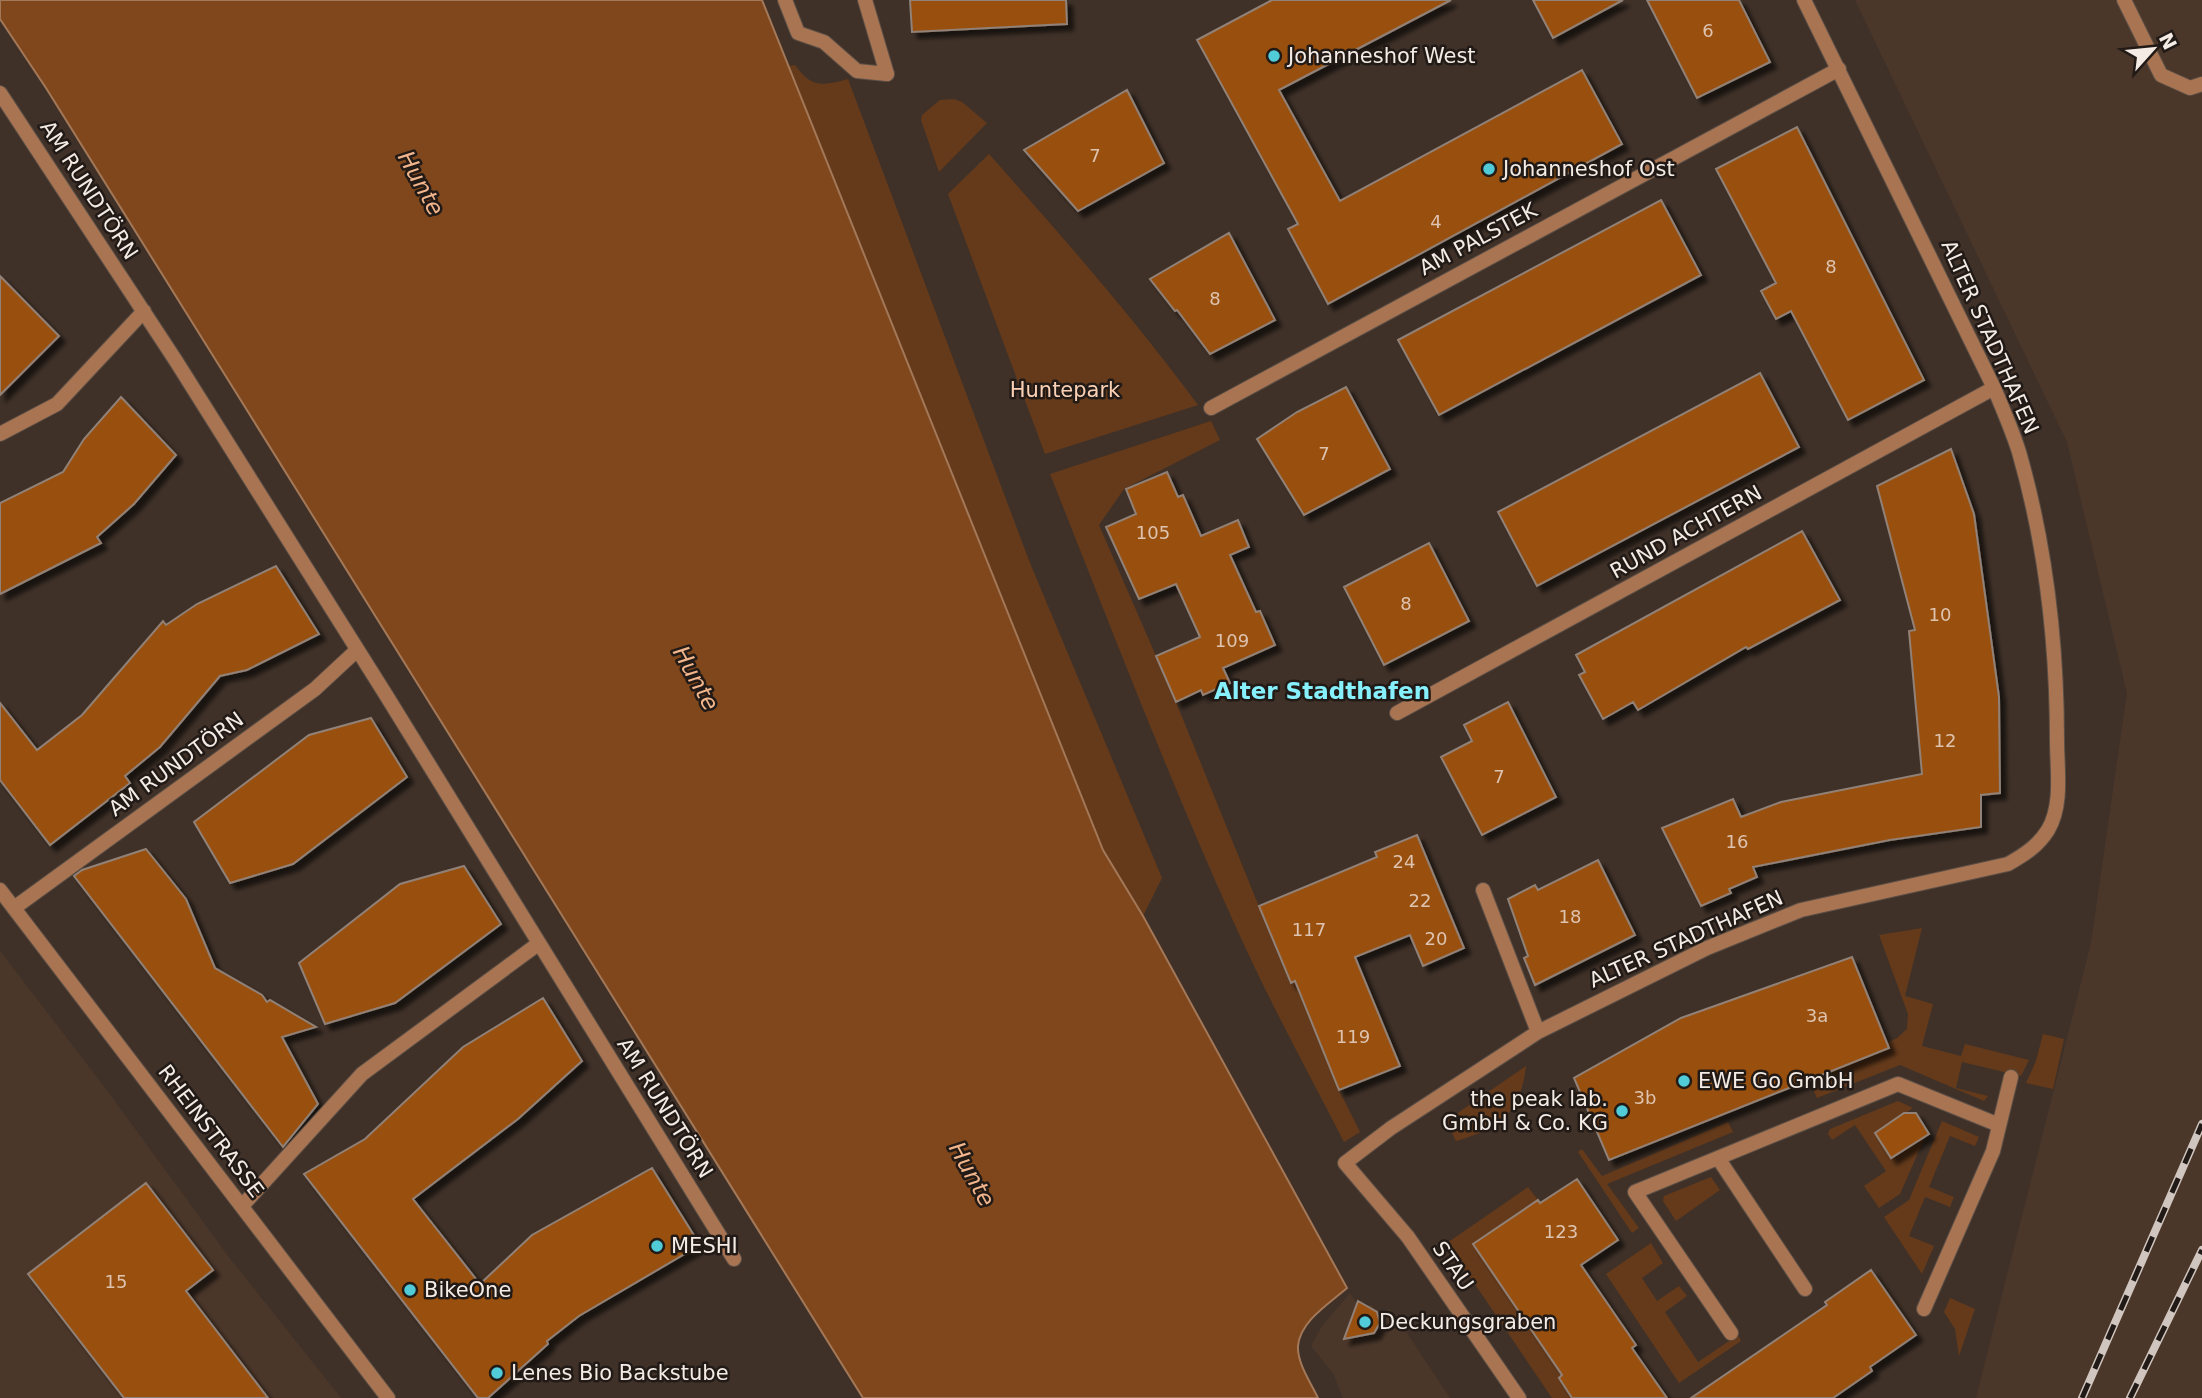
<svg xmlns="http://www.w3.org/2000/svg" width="2202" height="1398" font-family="'DejaVu Sans',sans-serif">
	<defs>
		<filter id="shadow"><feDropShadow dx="6" dy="6" stdDeviation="2" flood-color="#0009"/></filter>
	</defs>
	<rect width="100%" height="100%" fill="#3f3128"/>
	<path fill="#4b372a" d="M 1855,0 L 2202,0 L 2202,1398 L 1976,1398 L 2091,943 L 2127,693 L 2067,442 Z
		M 0,951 L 106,1089 L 228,1256 L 341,1398 L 0,1398 Z
		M 1350,1293 L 1358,1305 L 1371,1305 L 1380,1313 L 1389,1309 L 1393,1312 L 1450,1398 L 1343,1398 L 1333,1373 L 1311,1346 L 1322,1326 Z"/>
	<path fill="#643a1b" d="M 795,65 C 811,88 822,86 848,79 L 1030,563 L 1162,878 L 1143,916 L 1103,850 L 789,66 Z
		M 954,99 L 962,102 L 987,123 L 939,172 L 921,120 L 922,115 L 940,100 Z
		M 989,154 C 1062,236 1133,317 1198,405 L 1045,454 L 948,194 Z
		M 1211,421 L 1220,440 L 1124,489 L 1099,525 L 1176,702 L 1290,983 L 1295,982 L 1339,1090 L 1360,1132 L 1344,1142 C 1307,1070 1268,999 1235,925 C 1168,777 1110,625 1050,474 Z
		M 1922,928 L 1905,996 L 1933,1004 L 1922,1046 L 1961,1056 L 1965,1044 L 2029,1060 L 2021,1076 L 1962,1062 L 1956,1088 L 1988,1096 L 1984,1101 L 1900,1065 L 1817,1098 L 1809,1080 L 1888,1048 L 1887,1043 L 1897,1038 L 1907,1029 L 1908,1014 L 1879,935 Z
		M 2043,1034 L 2064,1039 L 2053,1089 L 2026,1083 L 2036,1061 Z
		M 1526,1066 C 1521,1113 1499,1129 1456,1141 L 1446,1121 Z
		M 1898,1101 L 1913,1108 L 1875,1133 L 1891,1158 L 1926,1135 L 1900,1194 L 1879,1208 L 1864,1186 L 1886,1171 L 1855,1125 L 1832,1140 L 1828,1134 L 1830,1129 Z
		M 1942,1121 L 1979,1137 L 1975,1146 L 1950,1136 L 1929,1187 L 1954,1197 L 1950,1207 L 1925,1197 L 1909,1236 L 1934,1246 L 1922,1274 L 1884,1217 L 1909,1200 Z
		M 1728,1122 L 1733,1132 L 1607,1184 L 1639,1228 L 1632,1233 L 1578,1152 L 1582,1149 L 1602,1176 Z
		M 1711,1177 L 1720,1190 L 1676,1221 L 1663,1201 L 1664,1196 Z
		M 1528,1187 L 1538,1200 L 1473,1244 L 1562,1375 L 1559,1378 L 1572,1398 L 1552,1398 L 1447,1243 Z
		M 1651,1243 L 1663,1263 L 1642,1278 L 1657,1301 L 1679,1286 L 1687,1296 L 1665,1312 L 1698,1362 L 1738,1335 L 1741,1341 L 1679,1383 L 1606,1274 Z
		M 1950,1298 L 1975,1309 L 1959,1356 L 1955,1329 L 1944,1312 Z"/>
	<path fill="#80471c" stroke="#a37858" stroke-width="2" d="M 0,0 L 762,0 L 1103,850 L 1143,916 L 1347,1288 C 1330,1303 1300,1321 1298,1346 C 1297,1363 1311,1383 1318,1398 L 863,1398 L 46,88 L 0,19 Z"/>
	<path fill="#995011" stroke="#918176" stroke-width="2" filter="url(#shadow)" d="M 910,0 L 1066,0 L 1067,24 L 912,32 Z
		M 1272,0 L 1451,0 L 1279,90 L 1340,201 L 1582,70 L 1622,144 L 1328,304 L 1288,229 L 1298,224 L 1197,40 Z
		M 1533,0 L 1623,0 L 1553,38 Z
		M 1647,0 L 1739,0 L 1770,62 L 1697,98 Z
		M 1127,90 L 1164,163 L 1078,211 L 1024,150 Z
		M 1797,127 L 1924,380 L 1848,420 L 1791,311 L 1776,319 L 1761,291 L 1776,283 L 1716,169 Z
		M 1661,200 L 1701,275 L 1439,415 L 1398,340 Z
		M 1229,233 L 1275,320 L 1210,354 L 1177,310 L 1175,311 L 1150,279 Z
		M 0,276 L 59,336 L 0,395 Z
		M 1760,373 L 1799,447 L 1537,586 L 1498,512 Z
		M 1346,387 L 1390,469 L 1304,515 L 1257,439 L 1297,412 Z
		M 121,397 L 176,455 L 134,504 L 97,537 L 101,543 L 0,594 L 0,503 L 63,472 L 84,439 Z
		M 1951,449 L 1974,514 L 1999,697 L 2000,793 L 1981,795 L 1981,827 L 1890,840 L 1753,867 L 1757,877 L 1729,889 L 1731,893 L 1701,906 L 1662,828 L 1733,799 L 1741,817 L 1781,802 L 1922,774 L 1909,631 L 1915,630 L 1877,486 Z
		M 1167,472 L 1178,497 L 1183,495 L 1201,536 L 1238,520 L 1249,547 L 1230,555 L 1256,612 L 1260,611 L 1275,645 L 1223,668 L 1230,683 L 1203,695 L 1201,690 L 1176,702 L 1156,656 L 1200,637 L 1176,584 L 1139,599 L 1106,527 L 1136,514 L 1126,489 Z
		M 1802,531 L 1840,600 L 1748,649 L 1746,647 L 1638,710 L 1633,702 L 1603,719 L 1579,675 L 1585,672 L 1576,655 Z
		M 1429,543 L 1469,621 L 1384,665 L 1344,587 Z
		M 276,566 L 319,634 L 247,670 L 220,676 L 160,747 L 125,776 L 130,783 L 50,845 L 0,780 L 0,703 L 37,750 L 82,715 L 163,621 L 166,625 L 197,604 Z
		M 1508,702 L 1556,797 L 1482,835 L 1441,757 L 1472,741 L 1464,725 Z
		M 371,718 L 407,777 L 293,864 L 230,883 L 194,822 L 309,735 Z
		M 1417,835 L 1464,948 L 1423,966 L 1410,935 L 1355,957 L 1400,1066 L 1339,1090 L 1295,981 L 1291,983 L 1259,906 L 1377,857 L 1375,852 Z
		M 146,849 L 186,899 L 215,968 L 262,995 L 267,1002 L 270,1000 L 316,1027 L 282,1037 L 318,1104 L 283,1147 L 74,876 L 82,870 Z
		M 1598,860 L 1635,935 L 1535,985 L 1524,958 L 1528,956 L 1508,899 L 1535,885 L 1538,890 Z
		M 464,866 L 501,924 L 395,1003 L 325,1024 L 299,963 L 400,884 Z
		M 1852,957 L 1889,1048 L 1609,1160 L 1574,1078 L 1681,1018 Z
		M 543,998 L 582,1061 L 518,1119 L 413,1199 L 480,1284 L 532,1235 L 652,1168 L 700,1245 L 579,1316 L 547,1341 L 548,1344 L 488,1398 L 478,1398 L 304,1174 L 365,1139 L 463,1047 Z
		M 1904,1113 L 1916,1113 L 1929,1134 L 1891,1158 L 1875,1133 Z
		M 1577,1179 L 1618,1240 L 1581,1265 L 1636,1345 L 1632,1348 L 1667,1398 L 1572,1398 L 1559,1378 L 1562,1375 L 1473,1244 L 1538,1200 L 1540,1203 Z
		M 146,1183 L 213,1270 L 186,1291 L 268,1398 L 124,1398 L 28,1274 Z
		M 1871,1270 L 1916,1335 L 1870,1367 L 1872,1371 L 1833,1398 L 1691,1398 L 1827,1305 L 1825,1302 Z
		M 1358,1301 L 1377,1312 L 1380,1323 L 1374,1333 L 1344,1339 Z"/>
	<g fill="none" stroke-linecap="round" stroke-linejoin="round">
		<defs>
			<path id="service" d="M 2124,0 L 2161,75 L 2190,88 L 2202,84
				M 0,93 L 176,361 L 386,695 L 734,1259
				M 0,434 L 57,404 L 144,311
				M 14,908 L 315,689 L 357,650
				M 1718,1158 L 1805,1289
				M 242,1206 L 362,1074 L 538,944
				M 1924,1309 L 1993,1151 L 2011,1077
				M 1731,1333 L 1635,1192 L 1898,1084 L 1999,1125"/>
			<path id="pedestrian" d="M 785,0 L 798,33 L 824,42 L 857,71 L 887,74"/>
			<path id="minor" d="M 865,0 L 887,74
				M 1211,408 L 1839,69
				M 1397,713 L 1994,388
				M 0,890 L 388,1398
				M 1483,890 L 1538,1032
				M 1519,1398 L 1408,1237 L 1345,1163 L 1391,1128 L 1538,1032 L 1707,948 L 1801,910 L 2008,864 C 2024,855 2038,846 2048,830 C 2063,805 2057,769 2057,741 C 2057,643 2046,546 2019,452 C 2012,430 2003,409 1994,388 L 1804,0"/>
		</defs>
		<use href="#service" stroke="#5c4f46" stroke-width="16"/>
		<use href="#pedestrian" stroke="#5c4f46" stroke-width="16"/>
		<use href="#minor" stroke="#5c4f46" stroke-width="16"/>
		<use href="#service" stroke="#a87452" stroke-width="14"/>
		<use href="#pedestrian" stroke="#a87452" stroke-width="14"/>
		<use href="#minor" stroke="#a87452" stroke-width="14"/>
		<defs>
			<path id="rail" d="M 2082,1398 L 2202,1124
				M 2130,1398 L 2202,1250"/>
		</defs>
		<use href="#rail" stroke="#d0c6bf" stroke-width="8"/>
		<use href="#rail" stroke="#211a16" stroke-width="5" stroke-dasharray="16" stroke-linecap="butt"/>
	</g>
	<g fill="#52cbd8" stroke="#211a16" stroke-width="2.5">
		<circle cx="1274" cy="56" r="7"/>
		<circle cx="1489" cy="169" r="7"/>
		<circle cx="1684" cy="1081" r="7"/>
		<circle cx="1622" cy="1111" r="7"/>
		<circle cx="657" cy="1246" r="7"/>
		<circle cx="410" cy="1290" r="7"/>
		<circle cx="1365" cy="1322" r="7"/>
		<circle cx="497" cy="1373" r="7"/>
	</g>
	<g text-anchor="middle" stroke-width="5" stroke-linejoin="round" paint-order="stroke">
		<g font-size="18" fill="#dec4b0">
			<text x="1708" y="37">6</text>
			<text x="1095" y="162">7</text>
			<text x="1436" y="228">4</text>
			<text x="1831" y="273">8</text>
			<text x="1215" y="305">8</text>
			<text x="1324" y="460">7</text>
			<text x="1153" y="539">105</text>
			<text x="1406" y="610">8</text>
			<text x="1940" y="621">10</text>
			<text x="1232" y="647">109</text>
			<text x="1945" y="747">12</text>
			<text x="1499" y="783">7</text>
			<text x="1737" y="848">16</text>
			<text x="1404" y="868">24</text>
			<text x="1420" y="907">22</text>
			<text x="1570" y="923">18</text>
			<text x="1309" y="936">117</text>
			<text x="1436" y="945">20</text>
			<text x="1817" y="1022">3a</text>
			<text x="1353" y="1043">119</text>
			<text x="1645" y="1104">3b</text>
			<text x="1561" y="1238">123</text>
			<text x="116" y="1288">15</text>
		</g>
		<g font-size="21" fill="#f5ebe5" stroke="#211a16" text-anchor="start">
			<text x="1288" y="63">Johanneshof West</text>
			<text x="1503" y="176">Johanneshof Ost</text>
			<text x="1698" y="1088">EWE Go GmbH</text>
			<text x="1608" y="1106" text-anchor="end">the peak lab.<tspan x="1608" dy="24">GmbH &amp; Co. KG</tspan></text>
			<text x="671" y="1253">MESHI</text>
			<text x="424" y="1297">BikeOne</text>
			<text x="1379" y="1329">Deckungsgraben</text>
			<text x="511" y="1380">Lenes Bio Backstube</text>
		</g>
		<g font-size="21" fill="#f5ebe5" stroke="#211a16">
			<text transform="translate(89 190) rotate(57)" y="7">AM RUNDTÖRN</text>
			<text transform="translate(1478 239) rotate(-28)" y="7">AM PALSTEK</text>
			<text transform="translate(1990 337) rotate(66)" y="7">ALTER STADTHAFEN</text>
			<text transform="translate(1686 532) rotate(-29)" y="7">RUND ACHTERN</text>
			<text transform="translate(176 764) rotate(-36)" y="7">AM RUNDTÖRN</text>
			<text transform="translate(1686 939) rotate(-24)" y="7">ALTER STADTHAFEN</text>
			<text transform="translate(665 1108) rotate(58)" y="7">AM RUNDTÖRN</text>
			<text transform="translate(211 1131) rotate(53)" y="7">RHEINSTRASSE</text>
			<text transform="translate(1453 1266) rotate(55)" y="7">STAU</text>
		</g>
		<g font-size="21" fill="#fbd1b5" stroke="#211a16">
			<text x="1065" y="397">Huntepark</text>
		</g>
		<g font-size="23" font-style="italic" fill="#f2b58c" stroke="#211a16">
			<text transform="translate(421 183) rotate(61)" y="8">Hunte</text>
			<text transform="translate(696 678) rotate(61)" y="8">Hunte</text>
			<text transform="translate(972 1174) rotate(61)" y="8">Hunte</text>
		</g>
		<g font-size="23" font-weight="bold" fill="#86f0fc" stroke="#211a16">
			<text x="1322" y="699">Alter Stadthafen</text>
		</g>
	</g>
	<g transform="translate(2153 49) rotate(63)" stroke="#211a16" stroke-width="5" paint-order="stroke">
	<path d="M0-5L12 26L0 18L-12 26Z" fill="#f5ebe5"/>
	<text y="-10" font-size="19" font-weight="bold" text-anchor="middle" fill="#f5ebe5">N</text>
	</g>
</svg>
